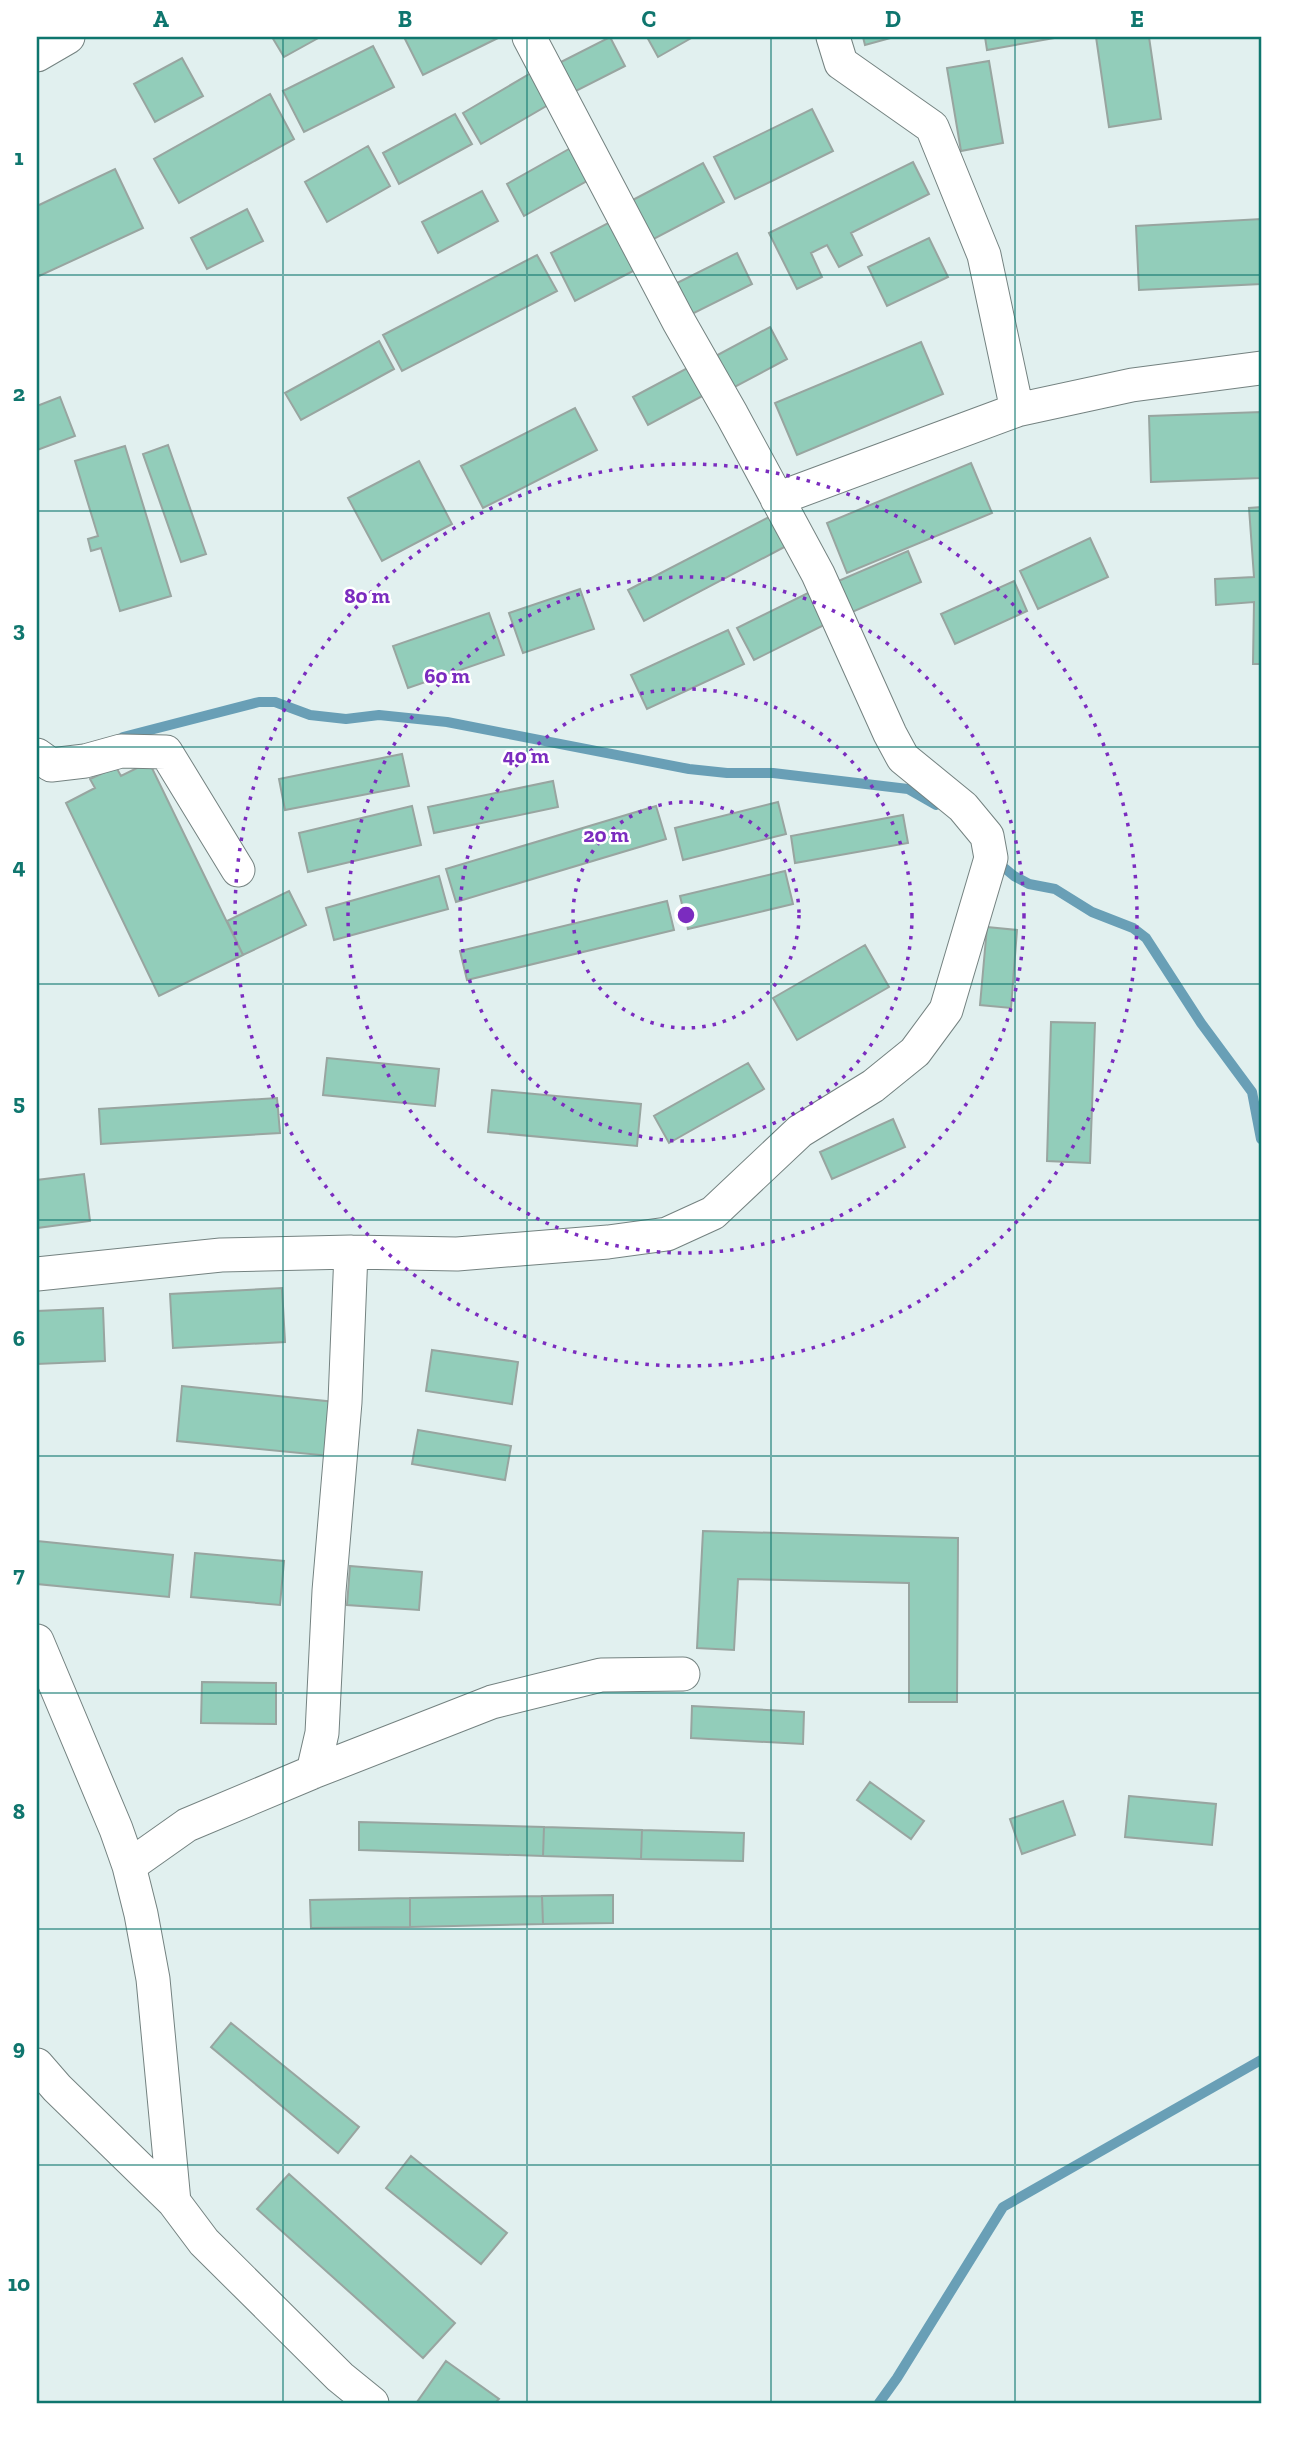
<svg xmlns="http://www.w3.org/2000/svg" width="1298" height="2440" font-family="'Zilla Slab',serif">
	<rect width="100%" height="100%" fill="#e1f0ef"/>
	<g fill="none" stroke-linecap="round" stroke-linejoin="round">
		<path stroke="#699fb6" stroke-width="10" d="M 123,737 L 259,702 L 275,702 L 310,715 L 346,719 L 379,715 L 447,722 L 689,769 L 727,773 L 773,773 L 908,789 L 936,805
			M 996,861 L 1014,876 L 1029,884 L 1055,889 L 1092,912 L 1133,928 L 1146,938 L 1201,1023 L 1252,1092 L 1261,1139
			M 879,2403 L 897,2378 L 1003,2207 L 1261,2060"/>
	</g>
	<path fill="#92cdba" stroke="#98a5a0" stroke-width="2" d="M 272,37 L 320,37 L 284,57 Z
		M 404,37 L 500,37 L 423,75 Z
		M 610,37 L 625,66 L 572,93 L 557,64 Z
		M 647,37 L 693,37 L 658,57 Z
		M 863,37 L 894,37 L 865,45 Z
		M 985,37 L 1060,37 L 987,50 Z
		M 1096,37 L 1149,37 L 1161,119 L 1109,127 Z
		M 373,46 L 394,87 L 304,132 L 283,91 Z
		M 182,58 L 203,96 L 155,122 L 134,84 Z
		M 989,61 L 1003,143 L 961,151 L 947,68 Z
		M 536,70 L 555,101 L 481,144 L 463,113 Z
		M 270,94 L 294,139 L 179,203 L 154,159 Z
		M 812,109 L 833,151 L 735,199 L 714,157 Z
		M 455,114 L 472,144 L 399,184 L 383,153 Z
		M 576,145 L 594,177 L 524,216 L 507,184 Z
		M 368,146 L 390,186 L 327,222 L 305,182 Z
		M 913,162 L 929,194 L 851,233 L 862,255 L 839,267 L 827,245 L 811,253 L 822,277 L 797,289 L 769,233 Z
		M 703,163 L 724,202 L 648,242 L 627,203 Z
		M 115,169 L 143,228 L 37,277 L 37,206 Z
		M 482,191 L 498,221 L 438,253 L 422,222 Z
		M 247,209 L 263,241 L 207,269 L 191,238 Z
		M 1261,219 L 1261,284 L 1139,290 L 1136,226 Z
		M 612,221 L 637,269 L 575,301 L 551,253 Z
		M 929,238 L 948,277 L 887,306 L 868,267 Z
		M 737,253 L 752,284 L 688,316 L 673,285 Z
		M 537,255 L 557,291 L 402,371 L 383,335 Z
		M 770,327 L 787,359 L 729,390 L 712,358 Z
		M 379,341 L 394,369 L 301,420 L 285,393 Z
		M 921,342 L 943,394 L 797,455 L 775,403 Z
		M 693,365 L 708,393 L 648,425 L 633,397 Z
		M 60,397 L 75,436 L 37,450 L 37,406 Z
		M 575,408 L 597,450 L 483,508 L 461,466 Z
		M 1261,412 L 1261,478 L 1151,482 L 1149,416 Z
		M 168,445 L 206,554 L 181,562 L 143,454 Z
		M 125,446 L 171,596 L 120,611 L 101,548 L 91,551 L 88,539 L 98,536 L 75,461 Z
		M 419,461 L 452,524 L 382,561 L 348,498 Z
		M 971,463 L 992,513 L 847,573 L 827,523 Z
		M 1261,507 L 1261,664 L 1253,664 L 1254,602 L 1216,605 L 1215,579 L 1254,577 L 1249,508 Z
		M 775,514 L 790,544 L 644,621 L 628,590 Z
		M 1090,538 L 1108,577 L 1038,609 L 1020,571 Z
		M 908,551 L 921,582 L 843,616 L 829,585 Z
		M 1014,581 L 1027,611 L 955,644 L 941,614 Z
		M 580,589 L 594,629 L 523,653 L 509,613 Z
		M 816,589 L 832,621 L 754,660 L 737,628 Z
		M 489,613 L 504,655 L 408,688 L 393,646 Z
		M 728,630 L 744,664 L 647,709 L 631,675 Z
		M 402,754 L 409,786 L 285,810 L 279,779 Z
		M 149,762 L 243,955 L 159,996 L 66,803 L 95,788 L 90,779 L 116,767 L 121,776 Z
		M 553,781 L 558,807 L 434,833 L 428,807 Z
		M 778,802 L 786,834 L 683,860 L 675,828 Z
		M 412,806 L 421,845 L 308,872 L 299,833 Z
		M 656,806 L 666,839 L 456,902 L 446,869 Z
		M 903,815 L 908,843 L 795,863 L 791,836 Z
		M 785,871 L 793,904 L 688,929 L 680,896 Z
		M 439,876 L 448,909 L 334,940 L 326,908 Z
		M 289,891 L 306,925 L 243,955 L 227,921 Z
		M 667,901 L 674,930 L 467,980 L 460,951 Z
		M 987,927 L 1017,930 L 1011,1008 L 980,1005 Z
		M 865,945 L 889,987 L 797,1040 L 773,998 Z
		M 1051,1022 L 1095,1023 L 1090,1163 L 1047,1161 Z
		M 327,1058 L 439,1069 L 435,1106 L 323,1095 Z
		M 748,1063 L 764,1089 L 669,1143 L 654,1116 Z
		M 492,1090 L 641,1104 L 637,1146 L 488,1132 Z
		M 277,1098 L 280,1133 L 101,1144 L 99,1109 Z
		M 893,1119 L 905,1147 L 832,1179 L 820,1152 Z
		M 84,1174 L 90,1221 L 37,1228 L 37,1180 Z
		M 282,1288 L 285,1342 L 173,1348 L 170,1294 Z
		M 103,1308 L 105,1361 L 37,1364 L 37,1311 Z
		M 432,1350 L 518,1362 L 512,1404 L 426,1391 Z
		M 182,1386 L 335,1402 L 330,1456 L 177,1441 Z
		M 418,1430 L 511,1446 L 505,1480 L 412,1464 Z
		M 703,1531 L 958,1538 L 957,1702 L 909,1702 L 909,1583 L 738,1579 L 734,1650 L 697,1648 Z
		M 37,1541 L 173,1555 L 169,1597 L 37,1584 Z
		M 195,1553 L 284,1561 L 280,1605 L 191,1597 Z
		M 350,1566 L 422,1572 L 419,1610 L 347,1605 Z
		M 202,1682 L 276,1683 L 276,1724 L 201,1723 Z
		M 692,1706 L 804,1712 L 803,1744 L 691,1738 Z
		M 870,1782 L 924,1821 L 911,1839 L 857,1800 Z
		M 1129,1796 L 1216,1804 L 1212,1845 L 1125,1837 Z
		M 1063,1801 L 1075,1835 L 1022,1854 L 1010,1819 Z
		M 359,1822 L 544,1827 L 543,1856 L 359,1850 Z
		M 544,1827 L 642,1830 L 641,1859 L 543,1856 Z
		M 642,1830 L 744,1833 L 743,1861 L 641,1859 Z
		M 613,1895 L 613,1923 L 543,1924 L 542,1896 Z
		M 542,1896 L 543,1924 L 410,1927 L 410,1898 Z
		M 410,1898 L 410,1927 L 311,1928 L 310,1900 Z
		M 231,2023 L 359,2127 L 338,2153 L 211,2047 Z
		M 411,2156 L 507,2233 L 481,2264 L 386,2188 Z
		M 289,2174 L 455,2323 L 423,2358 L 257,2209 Z
		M 446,2361 L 499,2399 L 495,2403 L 417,2402 Z"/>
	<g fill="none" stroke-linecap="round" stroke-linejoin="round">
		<defs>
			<path id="street" d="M 833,37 L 841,63 L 932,127 L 984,255 L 1017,410
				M 37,55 L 68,37
				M 777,499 L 1017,410 L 1132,385 L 1261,368
				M 37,755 L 51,765 L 85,761 L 121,751 L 166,752 L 238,870
				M 37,1274 L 221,1255 L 351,1252 L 457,1254 L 608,1242 L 667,1234 L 713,1213 L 800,1131 L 873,1086 L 915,1052 L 946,1010 L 991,858 L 987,836 L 963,807 L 903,758 L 890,734 L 818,574 L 732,415 L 679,322 L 529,37
				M 37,1641 L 116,1829 L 129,1866 L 141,1914 L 153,1979 L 174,2202
				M 313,1772 L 322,1733 L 329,1591 L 345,1402 L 351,1252
				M 129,1866 L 187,1825 L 313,1772 L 492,1702 L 601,1675 L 683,1674
				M 37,2065 L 57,2088 L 174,2202 L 204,2242 L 340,2377 L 372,2403"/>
		</defs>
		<use href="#street" stroke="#748280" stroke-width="35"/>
		<use href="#street" stroke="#fff" stroke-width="33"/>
	</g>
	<path fill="none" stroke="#0f766e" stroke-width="2" stroke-opacity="0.55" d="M 283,37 L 283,2403M 527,37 L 527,2403M 771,37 L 771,2403M 1015,37 L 1015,2403M 37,275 L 1261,275M 37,511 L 1261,511M 37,747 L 1261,747M 37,984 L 1261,984M 37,1220 L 1261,1220M 37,1456 L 1261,1456M 37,1693 L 1261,1693M 37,1929 L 1261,1929M 37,2165 L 1261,2165"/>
	<g fill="none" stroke="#7b2cbf" stroke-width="3.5" stroke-dasharray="3.5 7">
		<circle cx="686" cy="915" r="113"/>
		<circle cx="686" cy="915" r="226"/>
		<circle cx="686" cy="915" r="338"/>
		<circle cx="686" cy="915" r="451"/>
	</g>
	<circle cx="686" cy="915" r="10" fill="#7b2cbf" stroke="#fff" stroke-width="3.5"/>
	<g font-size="21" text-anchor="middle" font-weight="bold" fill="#7b2cbf" stroke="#fff" stroke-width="5" stroke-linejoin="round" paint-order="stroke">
		<text x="367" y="603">80 m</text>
		<text x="447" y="683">60 m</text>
		<text x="526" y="763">40 m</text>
		<text x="606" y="842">20 m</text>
	</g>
	<rect width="1298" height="2440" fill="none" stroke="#ffffff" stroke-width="77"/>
	<rect x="38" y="38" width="1222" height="2364" fill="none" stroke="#0f766e" stroke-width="2.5"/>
	<g font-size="23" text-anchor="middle" font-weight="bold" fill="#0f766e">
		<text x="161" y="27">A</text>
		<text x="405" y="27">B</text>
		<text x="649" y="27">C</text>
		<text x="893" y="27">D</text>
		<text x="1137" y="27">E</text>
		<text x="19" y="165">1</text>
		<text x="19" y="401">2</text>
		<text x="19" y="637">3</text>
		<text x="19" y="874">4</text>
		<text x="19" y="1110">5</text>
		<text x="19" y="1346">6</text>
		<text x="19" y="1582">7</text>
		<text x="19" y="1819">8</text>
		<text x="19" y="2055">9</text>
		<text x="19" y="2291">10</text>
	</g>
</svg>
